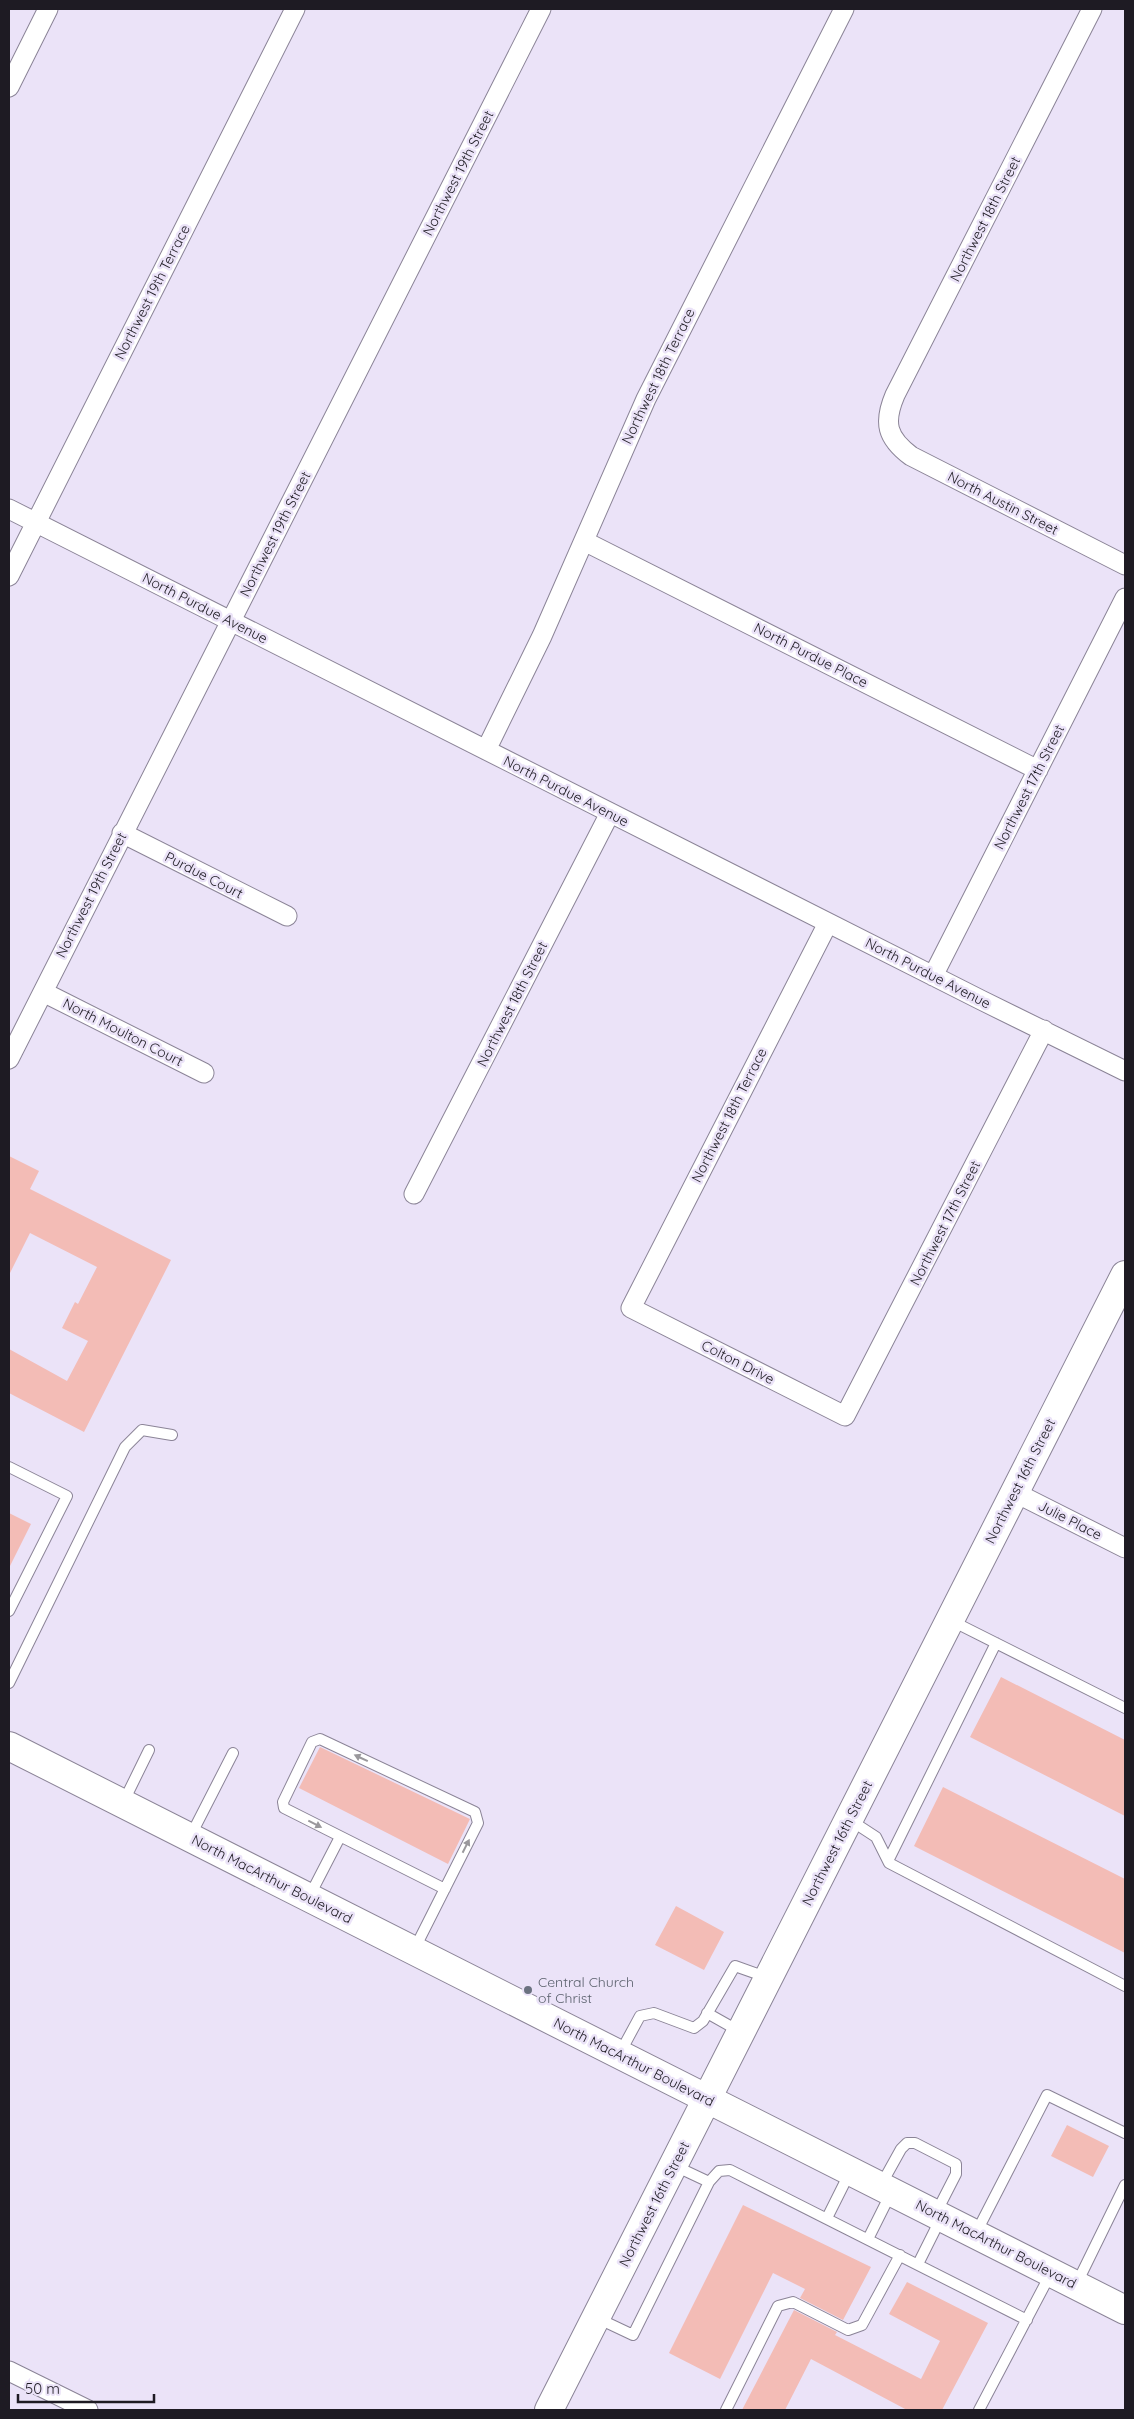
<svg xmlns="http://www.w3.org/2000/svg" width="1134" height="2419" font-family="Quicksand,sans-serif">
	<rect width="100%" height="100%" fill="#ebe3f8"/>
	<path fill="#f3bcb6" d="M 9,1156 L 39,1171 L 30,1189 L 171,1260 L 84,1432 L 9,1393 L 9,1349 L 67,1381 L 88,1341 L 62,1328 L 75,1302 L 78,1304 L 97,1267 L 30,1233 L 9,1275 Z
		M 9,1513 L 31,1524 L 9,1568 Z
		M 1001,1677 L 1125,1740 L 1125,1816 L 970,1737 Z
		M 320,1747 L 470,1819 L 448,1864 L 299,1788 Z
		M 943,1787 L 1125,1879 L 1125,1953 L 914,1846 Z
		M 676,1906 L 724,1932 L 704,1970 L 655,1945 Z
		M 1067,2125 L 1109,2146 L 1093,2177 L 1051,2156 Z
		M 743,2205 L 871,2267 L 843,2320 L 800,2298 L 805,2289 L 773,2273 L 720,2379 L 669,2353 Z
		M 907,2282 L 988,2323 L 942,2410 L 907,2410 L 811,2359 L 785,2410 L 742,2410 L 794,2310 L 837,2332 L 835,2335 L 921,2379 L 940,2341 L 889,2314 Z"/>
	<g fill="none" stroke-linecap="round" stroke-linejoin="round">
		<defs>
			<path id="lane" d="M 9,1467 L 67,1496 L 9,1611
				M 950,1620 L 1125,1708
				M 9,1683 L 125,1447 L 142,1430 L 172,1435
				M 123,1803 L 149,1750
				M 850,1820 L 876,1837 L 889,1863 L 1125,1986
				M 190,1837 L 233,1753
				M 888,1861 L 996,1643
				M 309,1897 L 340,1837
				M 414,1950 L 478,1823 L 475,1812 L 320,1739 L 312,1742 L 283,1802 L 284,1808 L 445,1889
				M 707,2013 L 739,2031
				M 620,2053 L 640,2016 L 654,2013 L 694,2028 L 703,2021 L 735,1966 L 766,1977
				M 675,2166 L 709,2182 L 719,2171 L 730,2170 L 1027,2320
				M 881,2185 L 901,2149 L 907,2143 L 915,2143 L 956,2164 L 956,2174 L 936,2213
				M 827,2218 L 850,2172
				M 976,2233 L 1047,2095 L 1125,2133
				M 868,2239 L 891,2193
				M 918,2264 L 941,2218
				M 1077,2283 L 1125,2185
				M 597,2318 L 633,2335 L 709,2182
				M 726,2410 L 778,2306 L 793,2302 L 848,2330 L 862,2325 L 900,2255
				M 979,2410 L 1051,2273"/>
			<path id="street" d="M 1092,9 L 895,395 C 883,423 887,438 911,456 L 1125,565
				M 9,87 L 48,9
				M 9,509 L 981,1000 L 1125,1071
				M 584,541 L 1038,770
				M 9,576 L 295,9
				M 486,750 L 542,636 L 646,399 L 844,9
				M 122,833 L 287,916
				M 828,923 L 631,1308 L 845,1416 L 1044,1030
				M 933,976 L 1125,598
				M 43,992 L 204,1073
				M 9,1059 L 541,9
				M 414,1194 L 610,813
				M 1014,1492 L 1125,1548
				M 9,2371 L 88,2410"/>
			<path id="secondary" d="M 9,1746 L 1125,2310
				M 549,2410 L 1125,1275"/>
		</defs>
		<use href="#lane" stroke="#8b8497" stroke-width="12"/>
		<use href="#street" stroke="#8b8497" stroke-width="21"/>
		<use href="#secondary" stroke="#8b8497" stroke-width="30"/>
		<use href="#lane" stroke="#fff" stroke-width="10"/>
		<use href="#street" stroke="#fff" stroke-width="19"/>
		<use href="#secondary" stroke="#fff" stroke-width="28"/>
	</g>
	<defs><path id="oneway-solid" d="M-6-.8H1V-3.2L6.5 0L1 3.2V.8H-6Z" transform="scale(1.25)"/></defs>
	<g fill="#9a989c">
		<use href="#oneway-solid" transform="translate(361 1758) rotate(-155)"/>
		<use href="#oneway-solid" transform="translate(315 1824) rotate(27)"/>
		<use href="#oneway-solid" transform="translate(466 1846) rotate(-63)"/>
	</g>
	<circle fill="#6b7280" stroke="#ebe3f8" stroke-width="2" cx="528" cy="1990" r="5"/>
	<g text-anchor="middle" stroke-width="5" stroke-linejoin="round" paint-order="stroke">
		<g font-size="14" fill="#1e1b23" stroke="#ebe3f8">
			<text transform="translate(458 173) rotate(-63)" y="5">Northwest 19th Street</text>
			<text transform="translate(985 219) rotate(-63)" y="5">Northwest 18th Street</text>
			<text transform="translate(152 292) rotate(-63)" y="5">Northwest 19th Terrace</text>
			<text transform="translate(658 376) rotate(-64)" y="5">Northwest 18th Terrace</text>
			<text transform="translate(1003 503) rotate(27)" y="5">North Austin Street</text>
			<text transform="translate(275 534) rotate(-63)" y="5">Northwest 19th Street</text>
			<text transform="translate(205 608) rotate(27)" y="5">North Purdue Avenue</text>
			<text transform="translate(811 655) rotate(27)" y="5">North Purdue Place</text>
			<text transform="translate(1029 787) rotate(-63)" y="5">Northwest 17th Street</text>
			<text transform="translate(566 791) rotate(27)" y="5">North Purdue Avenue</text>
			<text transform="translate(204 875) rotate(27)" y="5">Purdue Court</text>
			<text transform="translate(91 895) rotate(-63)" y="5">Northwest 19th Street</text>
			<text transform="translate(928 973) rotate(27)" y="5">North Purdue Avenue</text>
			<text transform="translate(512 1004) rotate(-63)" y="5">Northwest 18th Street</text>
			<text transform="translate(123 1032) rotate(27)" y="5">North Moulton Court</text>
			<text transform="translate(729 1115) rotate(-63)" y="5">Northwest 18th Terrace</text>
			<text transform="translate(945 1223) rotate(-63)" y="5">Northwest 17th Street</text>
			<text transform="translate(738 1362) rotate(27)" y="5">Colton Drive</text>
			<text transform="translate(1020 1481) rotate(-63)" y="5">Northwest 16th Street</text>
			<text transform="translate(1070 1520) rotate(27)" y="5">Julie Place</text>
			<text transform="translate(837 1843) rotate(-63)" y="5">Northwest 16th Street</text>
			<text transform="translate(272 1879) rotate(27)" y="5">North MacArthur Boulevard</text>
			<text transform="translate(634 2062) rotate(27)" y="5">North MacArthur Boulevard</text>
			<text transform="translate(654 2204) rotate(-63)" y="5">Northwest 16th Street</text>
			<text transform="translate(996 2244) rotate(27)" y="5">North MacArthur Boulevard</text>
		</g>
		<g font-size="14" fill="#5b616d" stroke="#ebe3f8" text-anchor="start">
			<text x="538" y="1987">Central Church<tspan x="538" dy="16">of Christ</tspan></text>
		</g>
	</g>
	<rect width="1134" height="2419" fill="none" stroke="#1e1b23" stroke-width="20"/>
	<path d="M18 2394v8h136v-8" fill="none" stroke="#1e1b23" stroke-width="2.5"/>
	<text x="25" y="2394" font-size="15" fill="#1e1b23" stroke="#ebe3f8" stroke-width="4" paint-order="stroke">50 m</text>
</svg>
